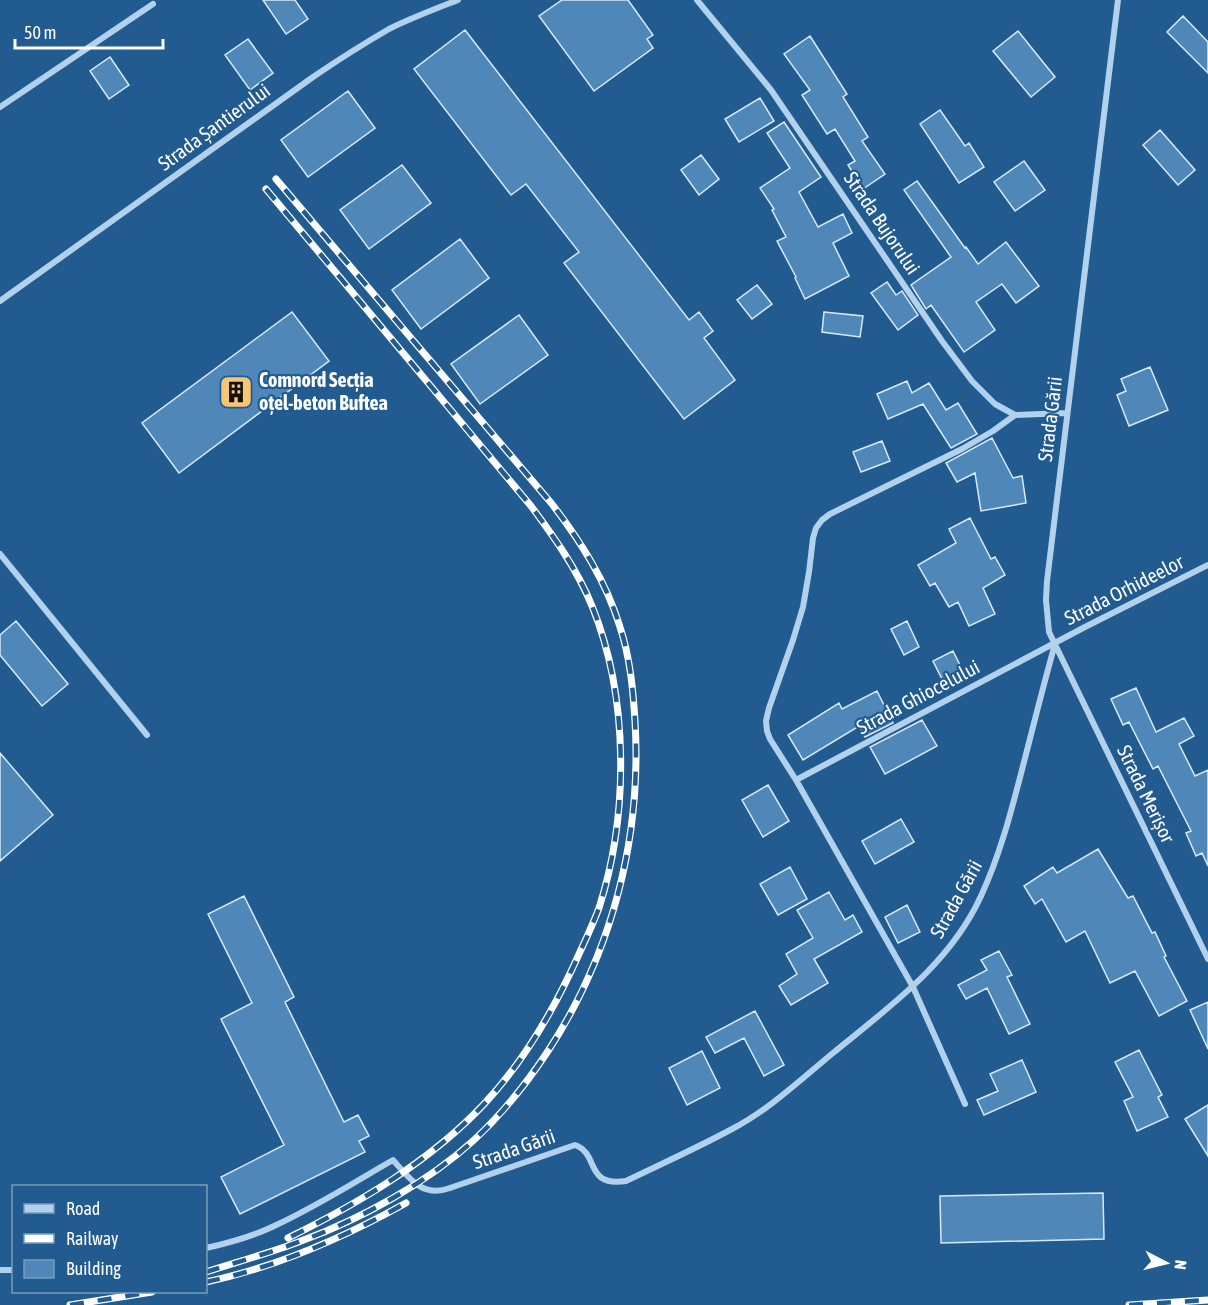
<svg xmlns="http://www.w3.org/2000/svg" width="1208" height="1305" font-family="'Asap Condensed',sans-serif">
	<rect width="100%" height="100%" fill="#225b90"/>
	<path fill="#4f87b8" stroke="#d8eaf9" stroke-width="1.5" d="M 263,0 L 295,0 L 308,19 L 286,34 Z
		M 562,0 L 628,0 L 653,35 L 647,39 L 653,48 L 594,91 L 539,16 Z
		M 1183,16 L 1208,42 L 1208,73 L 1167,32 Z
		M 465,30 L 689,320 L 699,312 L 713,331 L 704,338 L 735,380 L 684,419 L 564,263 L 579,252 L 526,184 L 511,195 L 414,69 Z
		M 1018,31 L 1055,77 L 1031,97 L 993,51 Z
		M 810,36 L 847,94 L 843,97 L 868,137 L 862,141 L 885,174 L 863,189 L 848,165 L 855,161 L 835,129 L 827,134 L 802,95 L 810,90 L 784,54 Z
		M 248,39 L 273,73 L 250,90 L 225,55 Z
		M 110,57 L 129,85 L 109,99 L 90,71 Z
		M 348,91 L 375,128 L 308,177 L 281,140 Z
		M 760,98 L 774,121 L 739,142 L 725,119 Z
		M 940,110 L 965,146 L 969,143 L 984,167 L 959,183 L 920,124 Z
		M 784,122 L 821,177 L 799,192 L 818,227 L 843,214 L 852,233 L 833,243 L 849,276 L 805,299 L 795,278 L 796,277 L 777,241 L 786,237 L 772,210 L 774,209 L 760,188 L 790,168 L 767,133 Z
		M 1160,130 L 1195,170 L 1178,185 L 1143,145 Z
		M 701,155 L 719,179 L 699,195 L 681,170 Z
		M 1024,161 L 1045,190 L 1015,211 L 994,182 Z
		M 402,165 L 431,203 L 369,249 L 340,210 Z
		M 917,181 L 965,248 L 966,247 L 978,264 L 1006,242 L 1039,286 L 1016,303 L 1002,284 L 976,302 L 995,330 L 964,352 L 931,305 L 926,309 L 911,285 L 951,257 L 904,190 Z
		M 460,239 L 489,278 L 421,329 L 392,290 Z
		M 887,282 L 896,295 L 902,291 L 918,315 L 898,330 L 871,293 Z
		M 757,285 L 772,304 L 752,319 L 737,300 Z
		M 292,312 L 329,361 L 179,473 L 142,423 Z
		M 824,312 L 863,316 L 860,337 L 822,332 Z
		M 519,315 L 548,355 L 480,404 L 451,364 Z
		M 1150,367 L 1168,410 L 1129,426 L 1117,395 L 1126,391 L 1121,379 Z
		M 907,381 L 912,393 L 929,383 L 946,410 L 958,403 L 977,434 L 951,448 L 923,404 L 888,419 L 877,394 Z
		M 992,438 L 1013,478 L 1022,476 L 1026,503 L 981,511 L 975,473 L 957,482 L 946,463 Z
		M 882,441 L 890,461 L 861,472 L 853,452 Z
		M 970,518 L 991,559 L 995,557 L 1005,575 L 983,588 L 995,614 L 969,626 L 958,602 L 949,607 L 935,583 L 930,586 L 918,565 L 956,543 L 949,529 Z
		M 16,621 L 68,684 L 42,706 L 0,655 L 0,635 Z
		M 907,621 L 919,647 L 904,655 L 891,629 Z
		M 953,651 L 964,673 L 944,683 L 933,661 Z
		M 1136,688 L 1156,732 L 1184,718 L 1194,736 L 1179,744 L 1195,776 L 1208,770 L 1208,866 L 1202,853 L 1196,856 L 1186,833 L 1191,831 L 1158,766 L 1153,769 L 1129,722 L 1123,725 L 1111,699 Z
		M 877,691 L 893,723 L 865,737 L 859,726 L 803,760 L 788,735 L 839,703 L 842,709 Z
		M 922,720 L 937,746 L 885,774 L 870,747 Z
		M 0,753 L 53,815 L 0,861 Z
		M 768,785 L 789,821 L 763,837 L 742,800 Z
		M 901,819 L 914,842 L 875,864 L 862,841 Z
		M 1098,849 L 1128,898 L 1133,896 L 1152,933 L 1155,932 L 1166,956 L 1164,957 L 1187,1001 L 1159,1016 L 1135,971 L 1110,983 L 1085,931 L 1066,942 L 1042,899 L 1035,904 L 1024,886 L 1053,867 L 1057,873 Z
		M 790,867 L 807,899 L 778,915 L 760,884 Z
		M 829,892 L 845,920 L 853,915 L 862,932 L 814,959 L 828,983 L 791,1005 L 779,986 L 797,974 L 786,954 L 813,938 L 797,910 Z
		M 244,896 L 294,997 L 285,1002 L 344,1122 L 358,1115 L 369,1136 L 359,1141 L 365,1152 L 240,1214 L 221,1177 L 284,1145 L 221,1019 L 252,1003 L 208,914 Z
		M 907,905 L 920,932 L 898,943 L 885,917 Z
		M 999,951 L 1012,975 L 1007,977 L 1030,1024 L 1009,1034 L 987,988 L 966,999 L 958,985 L 987,970 L 981,960 Z
		M 1208,1002 L 1208,1049 L 1190,1010 Z
		M 755,1011 L 784,1065 L 764,1076 L 744,1038 L 715,1053 L 706,1037 Z
		M 1139,1050 L 1162,1095 L 1158,1097 L 1168,1117 L 1137,1131 L 1124,1101 L 1133,1097 L 1115,1062 Z
		M 702,1051 L 720,1088 L 687,1105 L 669,1068 Z
		M 1022,1060 L 1036,1092 L 984,1115 L 977,1100 L 998,1091 L 990,1074 Z
		M 1208,1105 L 1208,1156 L 1185,1119 Z
		M 1103,1193 L 1104,1239 L 941,1243 L 940,1196 Z"/>
	<g fill="none" stroke-linecap="round" stroke-linejoin="round">
		<path stroke="#b2d1ec" stroke-width="6" d="M 697,0 L 771,90 L 942,341 L 972,381 L 995,404 L 1015,415 L 1067,413
			M 1118,0 L 1047,581 L 1046,600 L 1049,632 L 1208,959
			M 0,107 L 153,4
			M 0,301 L 313,77 C 338,60 363,44 389,29 C 411,18 435,9 458,0
			M 0,554 L 147,735
			M 796,780 L 1083,628 L 1208,565
			M 965,1104 L 913,987 L 796,780 L 770,739 L 767,731 L 766,721 L 769,708 L 793,640 L 803,607 L 809,572 L 813,538 L 816,528 L 822,520 L 830,514 L 962,449 L 993,431 L 1015,415
			M 206,1248 C 228,1243 251,1237 272,1227 C 314,1208 353,1183 393,1160 C 410,1179 422,1198 450,1188 L 575,1145 C 600,1154 584,1187 626,1181 C 661,1164 697,1148 732,1129 C 770,1109 800,1080 833,1053 C 889,1007 950,964 981,896 C 1001,853 1012,808 1024,762 C 1034,723 1044,683 1055,644
			M 0,1270 L 14,1270"/>
		<defs>
			<path id="rail" d="M 266,189 L 531,506 C 554,537 577,569 592,606 C 629,697 629,815 599,908 C 593,924 586,939 579,954 C 555,1008 525,1060 485,1103 C 431,1161 359,1203 288,1238
				M 206,1272 C 237,1262 270,1253 301,1241 C 361,1219 427,1183 474,1140 C 503,1113 527,1083 548,1051 C 612,953 642,838 635,721 C 633,689 630,657 620,627 C 606,581 581,542 552,504 L 276,179
				M 206,1282 C 277,1267 343,1238 406,1203
				M 70,1305 L 152,1292
				M 1129,1305 L 1208,1300"/>
		</defs>
		<use href="#rail" stroke="#fff" stroke-width="7"/>
		<use href="#rail" stroke="#225b90" stroke-width="4.5" stroke-dasharray="14" stroke-linecap="butt"/>
	</g>
	<defs>
		<symbol id="building-square" viewBox="-11 -11 22 22"><rect x="-9" y="-9" width="18" height="18" rx="4" fill="#f8c774" stroke="#225b90"/><path d="M-4-6H4V6H1V3H-1V6H-4ZM-2.5-4.3h1.7v1.8h-1.7ZM.8-4.3h1.7v1.8H.8ZM-2.5-1h1.7V.8h-1.7ZM.8-1h1.7V.8H.8Z" fill="#111"/></symbol>
	</defs>
	<g fill-rule="evenodd">
		<use href="#building-square" x="217" y="373" width="38" height="38"/>
	</g>
	<g text-anchor="middle" stroke-width="4.5" stroke-linejoin="round" paint-order="stroke">
		<g font-size="20" fill="#fff" stroke="#225b90">
			<text transform="translate(214 127) rotate(-36)" y="7">Strada Șantierului</text>
			<text transform="translate(882 223) rotate(56)" y="7">Strada Bujorului</text>
			<text transform="translate(1050 419) rotate(-83)" y="7">Strada Gării</text>
			<text transform="translate(1124 590) rotate(-27)" y="7">Strada Orhideelor</text>
			<text transform="translate(918 697) rotate(-28)" y="7">Strada Ghiocelului</text>
			<text transform="translate(1146 794) rotate(64)" y="7">Strada Merișor</text>
			<text transform="translate(956 899) rotate(-61)" y="7">Strada Gării</text>
			<text transform="translate(514 1149) rotate(-19)" y="7">Strada Gării</text>
		</g>
		<g font-size="20" font-weight="bold" fill="#fff" stroke="#225b90" text-anchor="start">
			<text x="259" y="387">Comnord Secția<tspan x="259" dy="23">oțel-beton Buftea</tspan></text>
		</g>
	</g>
	<rect x="12" y="1185" width="195" height="108" fill="#225b90" stroke="#7a9dbc" stroke-width="1.5"/>
	<rect x="24" y="1204" width="30" height="9" fill="#b2d1ec" stroke="#7a9dbc" stroke-width="1.5"/>
	<text x="66" y="1215" font-size="18" fill="#ffffff">Road</text>
	<rect x="24" y="1234" width="30" height="9" fill="#ffffff" stroke="#7a9dbc" stroke-width="1.5"/>
	<text x="66" y="1245" font-size="18" fill="#ffffff">Railway</text>
	<rect x="24" y="1260" width="30" height="18" fill="#4f87b8" stroke="#7a9dbc" stroke-width="1.5"/>
	<text x="66" y="1275" font-size="18" fill="#ffffff">Building</text>
	<g transform="translate(1166 1263) rotate(97)" stroke="#225b90" stroke-width="4.5" paint-order="stroke">
	<path d="M0-4.5L10 22L0 15L-10 22Z" fill="#ffffff"/>
	<text y="-9" font-size="16" font-weight="bold" text-anchor="middle" fill="#ffffff">N</text>
	</g>
	<path d="M15 39v9h148v-9" fill="none" stroke="#ffffff" stroke-width="3"/>
	<text x="24" y="39" font-size="18" fill="#ffffff" stroke="#225b90" stroke-width="4.5" paint-order="stroke">50 m</text>
</svg>
